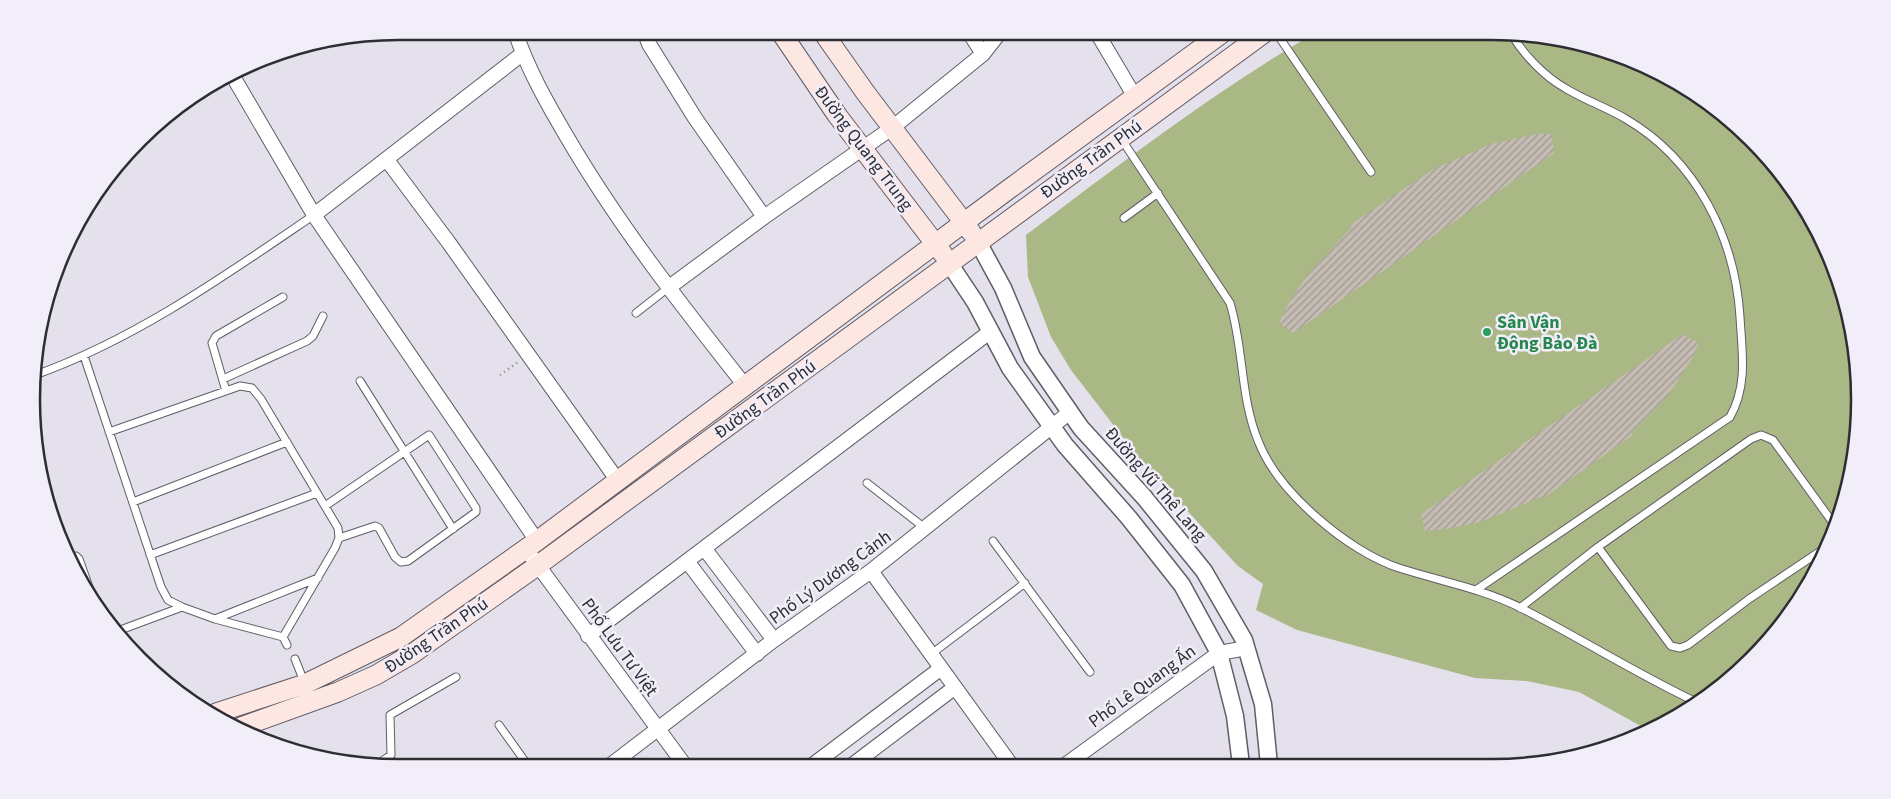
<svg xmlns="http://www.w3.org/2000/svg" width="1891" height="799" font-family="'Source Sans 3',sans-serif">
	<defs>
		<pattern id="building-hatch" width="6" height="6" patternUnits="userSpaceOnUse" patternTransform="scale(1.25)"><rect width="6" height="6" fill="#c5bcb3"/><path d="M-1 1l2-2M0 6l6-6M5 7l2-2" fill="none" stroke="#a09992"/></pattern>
	</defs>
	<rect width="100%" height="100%" fill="#e4e0ec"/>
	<path fill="#a9b884" d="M 1318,31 L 1491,31 L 1610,51 L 1675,80 L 1734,122 L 1783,175 L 1822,236 L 1847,304 L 1859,375 L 1857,447 L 1840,518 L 1798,604 L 1734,677 L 1648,730 L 1579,692 L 1527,681 L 1475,678 L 1297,630 L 1256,610 L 1263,584 L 1238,566 L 1138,457 L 1071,370 L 1051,337 L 1028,277 L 1026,235 C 1121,163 1215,91 1318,31 Z"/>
	<path fill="url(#building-hatch)" d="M 1536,134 L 1552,134 L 1554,153 L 1293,333 L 1279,323 L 1291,299 L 1309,273 L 1352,227 L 1350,225 L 1441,164 L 1443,165 L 1491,144 Z
		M 1683,334 L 1699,343 L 1693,357 L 1668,396 L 1631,433 L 1633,435 L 1542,499 L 1541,497 L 1483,521 L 1452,528 L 1425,531 L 1421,514 Z"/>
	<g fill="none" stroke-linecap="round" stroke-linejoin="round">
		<defs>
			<path id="service" d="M 1275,31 L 1371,172
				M 1122,140 L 1230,303 C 1244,348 1240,399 1259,443 C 1279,493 1349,552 1399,568 C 1440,581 1483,589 1521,608 C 1580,638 1635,673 1694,701
				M 1124,218 L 1158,193
				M 636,313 L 668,288
				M 84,356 L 161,587 L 168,600 L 182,607 L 215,619 L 283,637 L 287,645
				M 35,375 C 136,339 226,275 314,215
				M 223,379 L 307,341 L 313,336 L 323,316
				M 360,381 L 453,529
				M 226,391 L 212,343 L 216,336 L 283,297
				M 109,432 L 240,386 L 252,388 L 261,399 L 338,528 L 339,538 L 335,548 L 283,637
				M 867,483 L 926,529
				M 133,502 L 287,442
				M 325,506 L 429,435 L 476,508 L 476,512 L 408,561 L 401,562 L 395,557 L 379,528 L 375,526 L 339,538
				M 993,541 L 1090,672
				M 1825,548 L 1749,599 L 1688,645 L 1680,648 L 1671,646 L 1598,547 L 1751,439 L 1761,435 L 1773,440 L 1836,527
				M 150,555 L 317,493
				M 71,558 L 76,556 L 79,559 L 95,604
				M 1476,590 L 1730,417 C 1748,385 1742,352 1740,317 C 1735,237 1696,160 1626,119 C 1606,107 1584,100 1565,88 C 1545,77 1523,54 1512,35
				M 1520,608 L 1598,547
				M 215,619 L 318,578
				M 115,632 L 182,607
				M 930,655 L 1025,583
				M 295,659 L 305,684
				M 499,725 L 529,767
				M 378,764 L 391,755 L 390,715 L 456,677"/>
			<path id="minor" d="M 515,31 C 527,68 547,103 567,137 C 619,226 682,306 746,387
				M 644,31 L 649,44 L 695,118 L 764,217
				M 968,31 L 983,54
				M 1096,31 L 1135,97
				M 522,54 L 314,215 L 537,541
				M 231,73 L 314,215
				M 387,160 L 449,243 L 618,481
				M 668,288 L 764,217 L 892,128 L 983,54 L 1001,31
				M 704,548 L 774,640
				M 526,549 L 686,767
				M 687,561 L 757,654
				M 871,571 L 1012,766
				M 588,636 L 991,331
				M 851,766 L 954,688
				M 1064,766 L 1219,653 L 1247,648
				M 608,767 L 774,640 L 871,571 L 1070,412
				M 810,767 L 940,669"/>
			<path id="tertiary" d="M 978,242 L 1003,288 L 1032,357 L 1081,428 L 1144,497 L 1204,571 L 1244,640 L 1263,704 L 1269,765
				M 949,263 L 975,302 L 1010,368 L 1065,445 L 1129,518 L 1182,585 L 1219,653 L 1235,716 L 1241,765"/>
			<path id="secondary" d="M 780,31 L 837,115 L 943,254
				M 822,31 L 865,92 L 971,232
				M 216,713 L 305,684 L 401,637 L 537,541 L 1009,189 L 1225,31
				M 241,727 L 338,692 L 376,675 L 412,654 L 537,566 L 1267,31"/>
		</defs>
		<use href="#service" stroke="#615d67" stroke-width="9"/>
		<use href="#minor" stroke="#615d67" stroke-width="16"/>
		<use href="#tertiary" stroke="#615d67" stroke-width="19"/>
		<use href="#secondary" stroke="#615d67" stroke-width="21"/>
		<path stroke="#85828a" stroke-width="2.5" stroke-dasharray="1 4" stroke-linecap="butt" d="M 500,375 L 518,362"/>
		<use href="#service" stroke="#fff" stroke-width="7"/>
		<use href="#minor" stroke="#fff" stroke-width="14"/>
		<use href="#tertiary" stroke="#fff" stroke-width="16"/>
		<use href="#secondary" stroke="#fde7e3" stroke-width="19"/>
	</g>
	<circle fill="#2e9e5b" stroke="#f1edf9" stroke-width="2" cx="1487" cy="332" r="5"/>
	<g text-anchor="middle" stroke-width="5" stroke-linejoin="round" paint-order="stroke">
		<g font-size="18" fill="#2e2d31" stroke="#f1edf9">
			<text transform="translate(864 148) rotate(53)" y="6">Đường Quang Trung</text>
			<text transform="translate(1091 159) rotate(-36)" y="6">Đường Trần Phú</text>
			<text transform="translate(765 399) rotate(-36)" y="6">Đường Trần Phú</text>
			<text transform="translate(1156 484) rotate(49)" y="6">Đường Vũ Thê Lang</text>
			<text transform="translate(830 577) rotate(-36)" y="6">Phố Lý Dương Cảnh</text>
			<text transform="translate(436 635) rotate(-34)" y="6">Đường Trần Phú</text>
			<text transform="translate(620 647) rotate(54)" y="6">Phố Lưu Tư Việt</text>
			<text transform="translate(1142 686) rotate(-36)" y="6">Phố Lê Quang Ấn</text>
		</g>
		<g font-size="18" font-weight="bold" fill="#27864d" stroke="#f1edf9" text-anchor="start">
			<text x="1497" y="328">Sân Vận<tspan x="1497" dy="21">Động Bảo Đà</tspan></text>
		</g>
	</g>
	<path d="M0 0H1891V799H0ZM399 40H1492A359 359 0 0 1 1851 399V400A359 359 0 0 1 1492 759H399A359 359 0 0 1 40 400V399A359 359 0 0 1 399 40Z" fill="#f1edf9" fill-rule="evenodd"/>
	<path fill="none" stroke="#2e2d31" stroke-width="2.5" d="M399 40H1492A359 359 0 0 1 1851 399V400A359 359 0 0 1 1492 759H399A359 359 0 0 1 40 400V399A359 359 0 0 1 399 40Z"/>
</svg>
